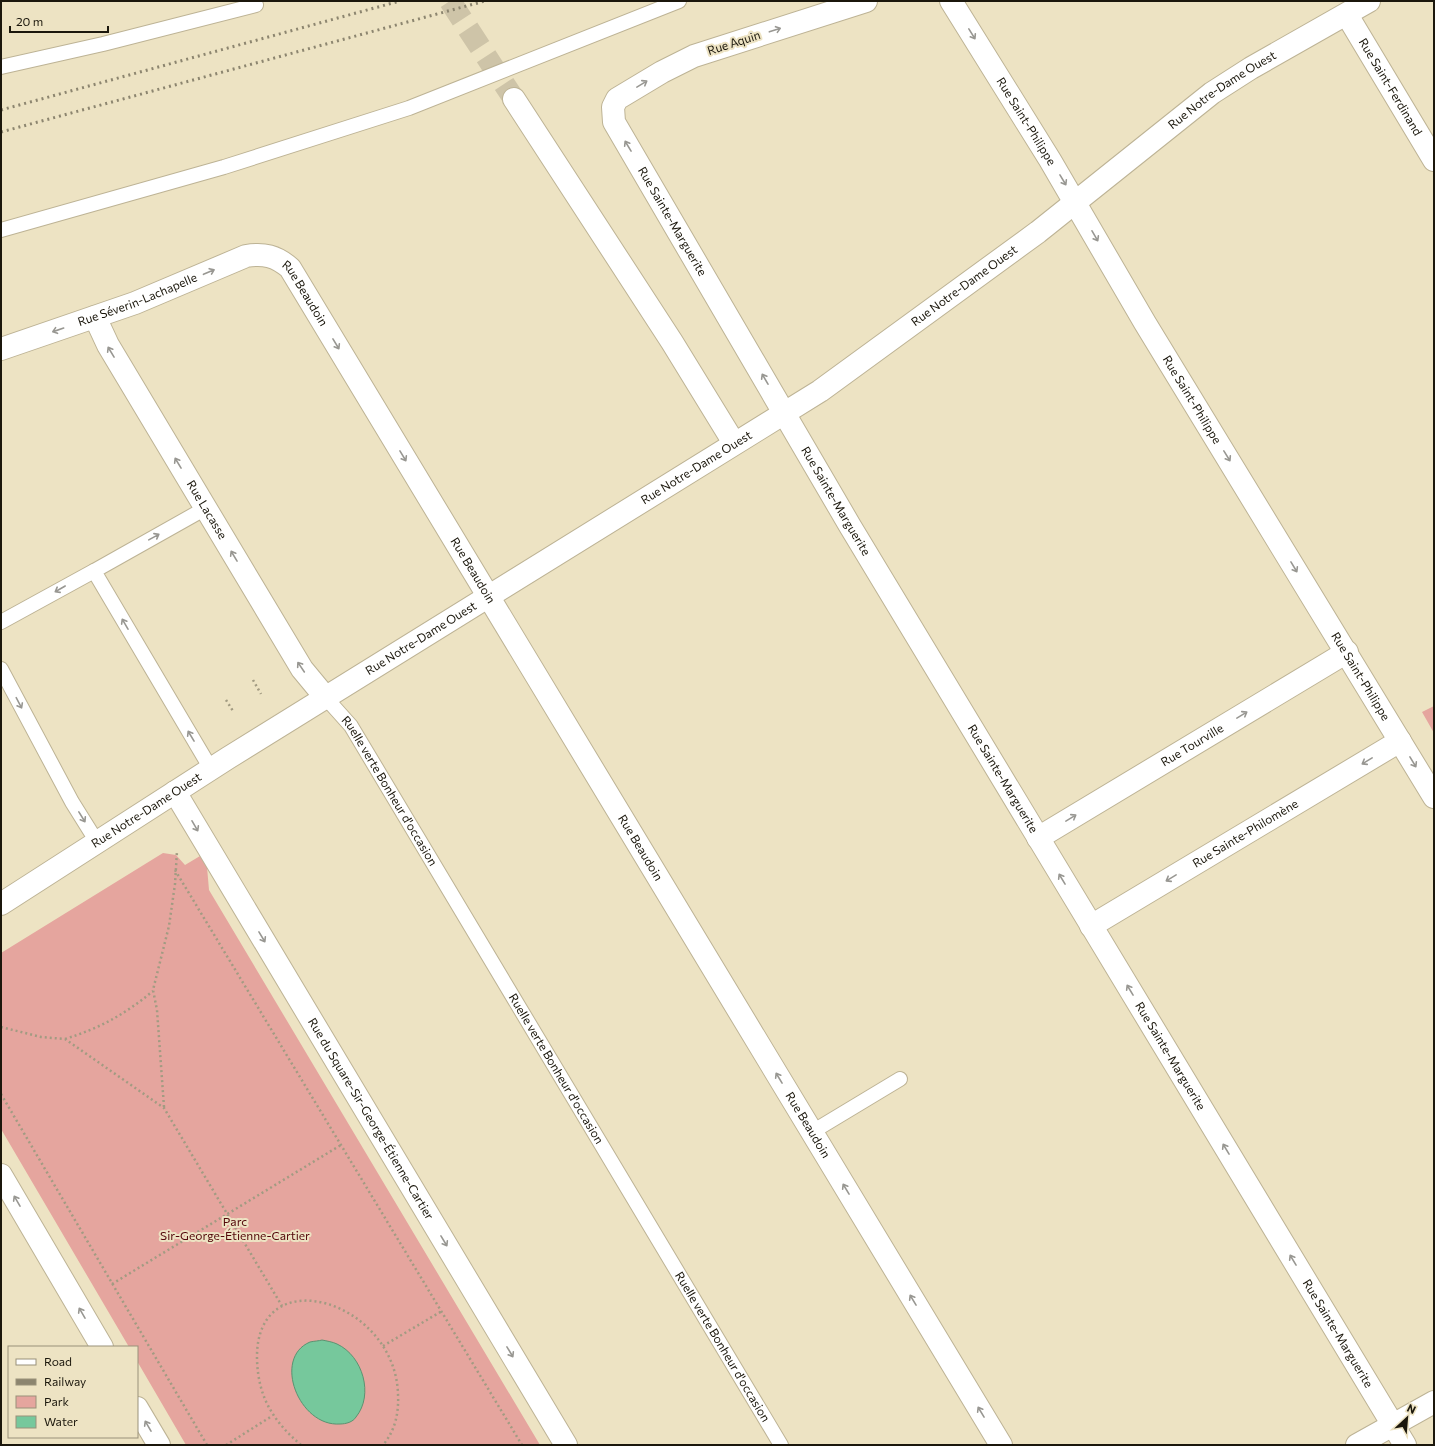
<svg xmlns="http://www.w3.org/2000/svg" width="1435" height="1446" font-family="Commissioner,sans-serif">
	<rect width="100%" height="100%" fill="#ede3c3"/>
	<path fill="#e5a59e" d="M 1434,706 L 1434,733 L 1422,712 Z
		M 163,853 L 176,855 L 185,865 L 200,856 L 207,867 L 209,890 L 540,1445 L 186,1445 L 137,1361 L 137,1347 L 129,1347 L 1,1129 L 1,953 Z"/>
	<path fill="#76c89c" stroke="#5b9371" d="M 322,1340 C 327,1341 333,1342 337,1344 C 363,1356 374,1395 356,1417 C 353,1422 346,1424 340,1424 C 299,1427 272,1358 310,1342 C 314,1341 319,1341 322,1340 Z"/>
	<g fill="none" stroke-linecap="round" stroke-linejoin="round">
		<path stroke="#cec4a8" stroke-width="22" stroke-dasharray="22 11" stroke-linecap="butt" d="M 450,1 L 514,99"/>
		<defs>
			<g id="service">
				<path d="M 1,67 L 103,44 L 256,5"/>
				<path d="M 1,230 L 224,167 L 409,108 L 679,1"/>
				<path d="M 206,508 L 94,571 L 211,769"/>
				<path d="M 1,622 L 94,571"/>
				<path d="M 1,669 L 72,802 L 97,842"/>
				<path id="s1" d="M 326,698 L 351,726 L 781,1445"/>
				<path d="M 812,1132 L 900,1079"/>
			</g>
			<g id="minor">
				<path id="s2" d="M 866,1 L 694,56 L 662,72 L 617,99 L 613,107 L 614,122 L 850,526 L 1405,1445"/>
				<path id="s3" d="M 951,1 L 1050,160 L 1145,323 L 1434,797"/>
				<path id="s4" d="M 1347,15 L 1434,160"/>
				<path id="s5" d="M 95,317 L 108,345 L 302,669 L 326,698"/>
				<path id="s6" d="M 1,349 L 135,303 L 246,256 C 264,253 276,256 290,268 L 1001,1445"/>
				<path id="s7" d="M 175,792 L 566,1445"/>
				<path id="s8" d="M 1038,838 L 1347,652"/>
				<path id="s9" d="M 1091,926 L 1400,741"/>
				<path d="M 1,1175 L 102,1347"/>
				<path d="M 137,1408 L 159,1445"/>
				<path d="M 1357,1445 L 1434,1402"/>
			</g>
			<path id="tertiary" d="M 514,99 L 672,342 L 734,443"/>
			<g id="secondary">
				<path id="s10" d="M 1,904 L 228,758 L 820,391 L 1038,232 L 1212,93 L 1251,68 L 1369,1"/>
			</g>
		</defs>
		<use href="#service" stroke="#bdb395" stroke-width="16"/>
		<use href="#minor" stroke="#bdb395" stroke-width="24"/>
		<use href="#tertiary" stroke="#bdb395" stroke-width="24"/>
		<use href="#secondary" stroke="#bdb395" stroke-width="24"/>
		<path stroke="#a29b82" stroke-width="2.5" stroke-dasharray="2 3" stroke-linecap="butt" d="M 253,680 L 261,694
			M 226,700 L 233,711
			M 175,870 L 522,1445
			M 1,1027 L 41,1037 L 65,1039 L 164,1108 L 282,1306
			M 65,1039 C 100,1028 124,1015 153,991
			M 1,1094 L 207,1445
			M 164,1107 L 157,1010 L 153,990 L 169,926 L 175,884 L 177,851
			M 112,1284 L 341,1145
			M 383,1346 L 442,1311
			M 226,1445 L 272,1416
			M 301,1445 C 273,1421 258,1397 257,1359 C 255,1258 395,1300 398,1394 C 399,1413 395,1431 383,1445"/>
		<use href="#service" stroke="#fff" stroke-width="14"/>
		<use href="#minor" stroke="#fff" stroke-width="22"/>
		<use href="#tertiary" stroke="#fff" stroke-width="22"/>
		<use href="#secondary" stroke="#fff" stroke-width="22"/>
		<path stroke="#8c856f" stroke-width="3" stroke-dasharray="2 4" stroke-linecap="butt" d="M 1,110 L 400,1
			M 1,132 L 485,1"/>
	</g>
	<defs><path id="oneway-shaft" d="M-6 0H5M1.5-3L5.5 0L1.5 3" fill="none" stroke-width="1.6" stroke-linecap="round" stroke-linejoin="round"/></defs>
	<g stroke="#989792">
		<use href="#oneway-shaft" transform="translate(775 30) rotate(-18)"/>
		<use href="#oneway-shaft" transform="translate(972 34) rotate(58)"/>
		<use href="#oneway-shaft" transform="translate(642 84) rotate(-31)"/>
		<use href="#oneway-shaft" transform="translate(628 146) rotate(-121)"/>
		<use href="#oneway-shaft" transform="translate(1063 180) rotate(59)"/>
		<use href="#oneway-shaft" transform="translate(1095 236) rotate(60)"/>
		<use href="#oneway-shaft" transform="translate(209 272) rotate(-23)"/>
		<use href="#oneway-shaft" transform="translate(58 330) rotate(161)"/>
		<use href="#oneway-shaft" transform="translate(336 344) rotate(59)"/>
		<use href="#oneway-shaft" transform="translate(111 352) rotate(-121)"/>
		<use href="#oneway-shaft" transform="translate(765 379) rotate(-120)"/>
		<use href="#oneway-shaft" transform="translate(403 456) rotate(59)"/>
		<use href="#oneway-shaft" transform="translate(1227 456) rotate(58)"/>
		<use href="#oneway-shaft" transform="translate(178 463) rotate(-121)"/>
		<use href="#oneway-shaft" transform="translate(154 537) rotate(-29)"/>
		<use href="#oneway-shaft" transform="translate(234 556) rotate(-121)"/>
		<use href="#oneway-shaft" transform="translate(1294 567) rotate(59)"/>
		<use href="#oneway-shaft" transform="translate(60 589) rotate(150)"/>
		<use href="#oneway-shaft" transform="translate(125 624) rotate(-120)"/>
		<use href="#oneway-shaft" transform="translate(301 667) rotate(-124)"/>
		<use href="#oneway-shaft" transform="translate(19 703) rotate(62)"/>
		<use href="#oneway-shaft" transform="translate(1242 715) rotate(-31)"/>
		<use href="#oneway-shaft" transform="translate(191 736) rotate(-121)"/>
		<use href="#oneway-shaft" transform="translate(1367 761) rotate(149)"/>
		<use href="#oneway-shaft" transform="translate(1413 762) rotate(59)"/>
		<use href="#oneway-shaft" transform="translate(82 817) rotate(58)"/>
		<use href="#oneway-shaft" transform="translate(1071 818) rotate(-31)"/>
		<use href="#oneway-shaft" transform="translate(195 826) rotate(60)"/>
		<use href="#oneway-shaft" transform="translate(1171 878) rotate(149)"/>
		<use href="#oneway-shaft" transform="translate(1062 879) rotate(-121)"/>
		<use href="#oneway-shaft" transform="translate(262 937) rotate(59)"/>
		<use href="#oneway-shaft" transform="translate(1130 990) rotate(-121)"/>
		<use href="#oneway-shaft" transform="translate(779 1078) rotate(-121)"/>
		<use href="#oneway-shaft" transform="translate(1226 1149) rotate(-121)"/>
		<use href="#oneway-shaft" transform="translate(846 1189) rotate(-121)"/>
		<use href="#oneway-shaft" transform="translate(17 1201) rotate(-120)"/>
		<use href="#oneway-shaft" transform="translate(444 1241) rotate(59)"/>
		<use href="#oneway-shaft" transform="translate(1293 1260) rotate(-121)"/>
		<use href="#oneway-shaft" transform="translate(913 1300) rotate(-121)"/>
		<use href="#oneway-shaft" transform="translate(82 1313) rotate(-120)"/>
		<use href="#oneway-shaft" transform="translate(510 1352) rotate(59)"/>
		<use href="#oneway-shaft" transform="translate(981 1412) rotate(-121)"/>
		<use href="#oneway-shaft" transform="translate(148 1426) rotate(-120)"/>
	</g>
	<g text-anchor="middle" stroke-width="4" stroke-linejoin="round" paint-order="stroke">
		<g font-size="12" fill="#1b170c" stroke="#ede3c3">
			<text transform="translate(734 43) rotate(-18)" y="4">Rue Aquin</text>
			<text dy="4" stroke="none"><textPath href="#s4" startOffset="84">Rue Saint-Ferdinand</textPath></text>
			<text dy="4" stroke="none"><textPath href="#s10" startOffset="1469">Rue Notre-Dame Ouest</textPath></text>
			<text dy="4" stroke="none"><textPath href="#s3" startOffset="142">Rue Saint-Philippe</textPath></text>
			<text dy="4" stroke="none"><textPath href="#s2" startOffset="408">Rue Sainte-Marguerite</textPath></text>
			<text dy="4" stroke="none"><textPath href="#s10" startOffset="1145">Rue Notre-Dame Ouest</textPath></text>
			<text dy="4" stroke="none"><textPath href="#s6" startOffset="339">Rue Beaudoin</textPath></text>
			<text dy="4" stroke="none"><textPath href="#s6" startOffset="145">Rue Séverin-Lachapelle</textPath></text>
			<text dy="4" stroke="none"><textPath href="#s3" startOffset="466">Rue Saint-Philippe</textPath></text>
			<text dy="4" stroke="none"><textPath href="#s10" startOffset="821">Rue Notre-Dame Ouest</textPath></text>
			<text dy="4" stroke="none"><textPath href="#s2" startOffset="732">Rue Sainte-Marguerite</textPath></text>
			<text dy="4" stroke="none"><textPath href="#s5" startOffset="223">Rue Lacasse</textPath></text>
			<text dy="4" stroke="none"><textPath href="#s6" startOffset="663">Rue Beaudoin</textPath></text>
			<text dy="4" stroke="none"><textPath href="#s10" startOffset="497">Rue Notre-Dame Ouest</textPath></text>
			<text dy="4" stroke="none"><textPath href="#s3" startOffset="790">Rue Saint-Philippe</textPath></text>
			<text dy="4" stroke="none"><textPath href="#s8" startOffset="180">Rue Tourville</textPath></text>
			<text dy="4" stroke="none"><textPath href="#s2" startOffset="1056">Rue Sainte-Marguerite</textPath></text>
			<text dy="4" stroke="none"><textPath href="#s1" startOffset="113">Ruelle verte Bonheur d'occasion</textPath></text>
			<text dy="4" stroke="none"><textPath href="#s10" startOffset="173">Rue Notre-Dame Ouest</textPath></text>
			<text dy="4" stroke="none"><textPath href="#s9" startOffset="180">Rue Sainte-Philomène</textPath></text>
			<text dy="4" stroke="none"><textPath href="#s6" startOffset="987">Rue Beaudoin</textPath></text>
			<text dy="4" stroke="none"><textPath href="#s2" startOffset="1380">Rue Sainte-Marguerite</textPath></text>
			<text dy="4" stroke="none"><textPath href="#s1" startOffset="437">Ruelle verte Bonheur d'occasion</textPath></text>
			<text dy="4" stroke="none"><textPath href="#s7" startOffset="381">Rue du Square-Sir-George-Étienne-Cartier</textPath></text>
			<text dy="4" stroke="none"><textPath href="#s6" startOffset="1311">Rue Beaudoin</textPath></text>
			<text dy="4" stroke="none"><textPath href="#s2" startOffset="1704">Rue Sainte-Marguerite</textPath></text>
			<text dy="4" stroke="none"><textPath href="#s1" startOffset="761">Ruelle verte Bonheur d'occasion</textPath></text>
		</g>
		<g font-size="12" fill="#520609" stroke="#ede3c3">
			<text x="235" y="1226">Parc<tspan x="235" dy="14">Sir-George-Étienne-Cartier</tspan></text>
		</g>
	</g>
	<rect width="1435" height="1446" fill="none" stroke="#1b170c" stroke-width="4"/>
	<rect x="8" y="1346" width="130" height="92" fill="#ede3c3" stroke="#99917a"/>
	<rect x="16" y="1359" width="20" height="6" fill="#ffffff" stroke="#99917a"/>
	<text x="44" y="1366" font-size="12" fill="#1b170c">Road</text>
	<rect x="16" y="1379" width="20" height="6" fill="#8c856f" stroke="#99917a"/>
	<text x="44" y="1386" font-size="12" fill="#1b170c">Railway</text>
	<rect x="16" y="1396" width="20" height="12" fill="#e5a59e" stroke="#99917a"/>
	<text x="44" y="1406" font-size="12" fill="#1b170c">Park</text>
	<rect x="16" y="1416" width="20" height="12" fill="#76c89c" stroke="#99917a"/>
	<text x="44" y="1426" font-size="12" fill="#1b170c">Water</text>
	<g transform="translate(1407 1418) rotate(26)" stroke="#ede3c3" stroke-width="3" paint-order="stroke">
	<path d="M0-3L7 15L0 10L-7 15Z" fill="#1b170c"/>
	<text y="-6" font-size="11" font-weight="bold" text-anchor="middle" fill="#1b170c">N</text>
	</g>
	<path d="M10 26v6h98v-6" fill="none" stroke="#1b170c" stroke-width="2"/>
	<text x="16" y="26" font-size="12" fill="#1b170c" stroke="#ede3c3" stroke-width="3" paint-order="stroke">20 m</text>
</svg>
